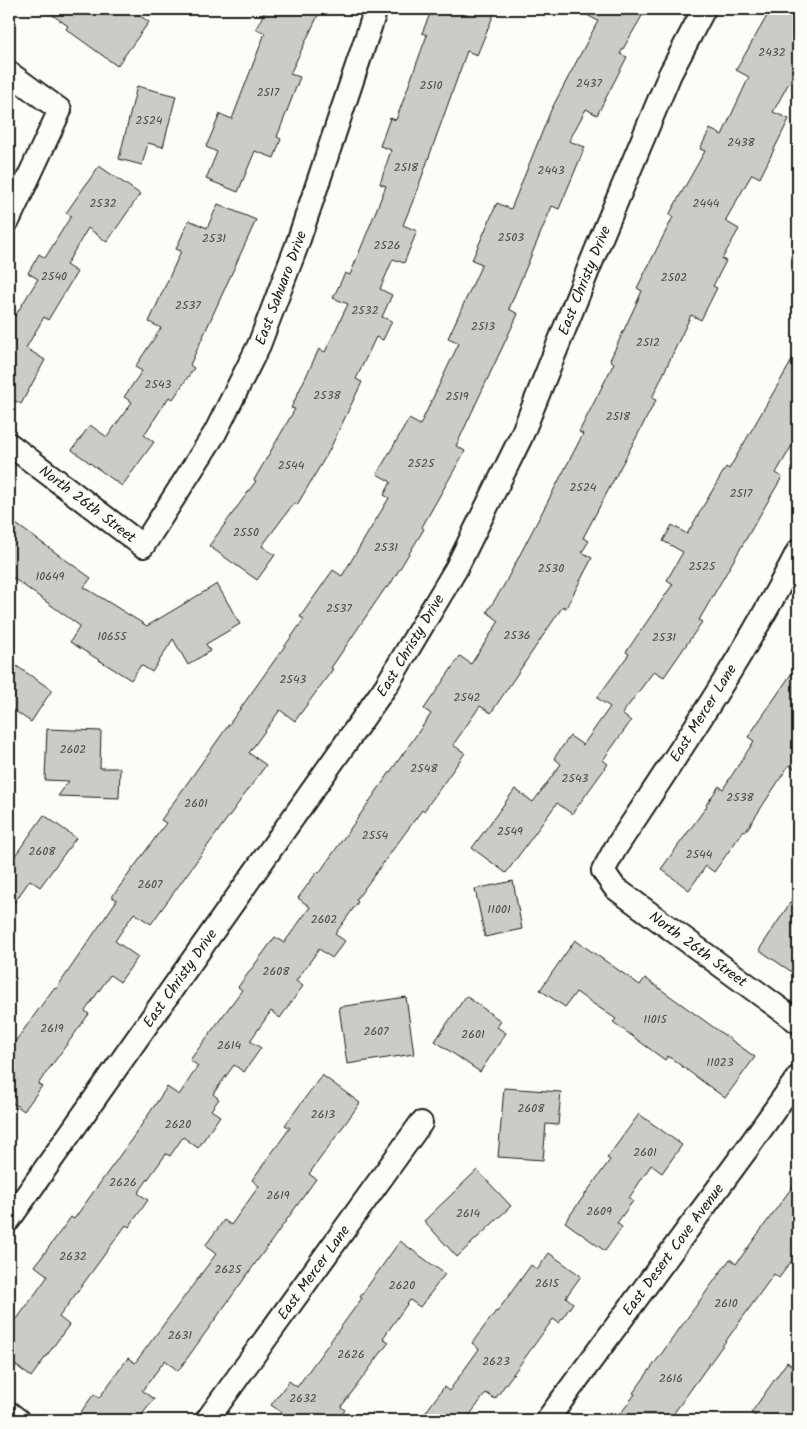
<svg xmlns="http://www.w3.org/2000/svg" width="807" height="1429" font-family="Kalam,sans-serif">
	<rect width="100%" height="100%" fill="#fdfcf7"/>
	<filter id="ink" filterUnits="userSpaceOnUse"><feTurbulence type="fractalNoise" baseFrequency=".02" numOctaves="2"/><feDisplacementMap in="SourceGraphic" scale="10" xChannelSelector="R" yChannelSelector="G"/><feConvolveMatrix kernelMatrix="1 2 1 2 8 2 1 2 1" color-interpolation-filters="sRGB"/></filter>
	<g filter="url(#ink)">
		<path fill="#cccbc8" stroke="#1c1c1c" d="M 44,9 L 130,9 L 149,22 L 117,66 L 66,29 L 68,26 Z
			M 266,9 L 321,9 L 290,74 L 300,77 L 277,137 L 281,139 L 274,158 L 255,151 L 238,192 L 206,179 L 217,152 L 206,147 L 220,114 L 232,119 L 265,33 L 256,29 Z
			M 432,9 L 496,9 L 477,55 L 467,51 L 415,196 L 403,225 L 417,231 L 404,263 L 393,259 L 380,289 L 392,295 L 382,317 L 392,321 L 383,340 L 376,337 L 356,379 L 362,382 L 329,451 L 297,505 L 294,503 L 262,546 L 275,555 L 257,580 L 209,546 L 256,481 L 254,480 L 295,409 L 291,408 L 319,349 L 325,352 L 348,304 L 333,298 L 345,273 L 350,275 L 386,186 L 380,184 L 391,150 L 380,146 L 390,118 L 396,120 L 427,35 L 422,33 Z
			M 576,9 L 646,9 L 620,54 L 627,57 L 597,115 L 586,109 L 569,141 L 585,147 L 559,209 L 552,206 L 515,294 L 509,309 L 518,314 L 456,446 L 465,451 L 422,527 L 424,529 L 388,588 L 386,587 L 331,668 L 333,669 L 295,721 L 280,710 L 249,753 L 266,765 L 151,924 L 134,913 L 115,941 L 138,957 L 120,982 L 110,975 L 85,1011 L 89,1014 L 38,1084 L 42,1086 L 24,1111 L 9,1100 L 9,1050 L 54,988 L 56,989 L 117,900 L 112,897 L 166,823 L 161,820 L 304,619 L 300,617 L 333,570 L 342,576 L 389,498 L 384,495 L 391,482 L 377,474 L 409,419 L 420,425 L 459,343 L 448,338 L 482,264 L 472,260 L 497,203 L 511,209 L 551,110 L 598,21 Z
			M 771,9 L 798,9 L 798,66 L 773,112 L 789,119 L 760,178 L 752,174 L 725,221 L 739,229 L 722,259 L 726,261 L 713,286 L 717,288 L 701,320 L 691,315 L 652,398 L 656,400 L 583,538 L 589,541 L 582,552 L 592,558 L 566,608 L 563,606 L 491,713 L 480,706 L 453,745 L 465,753 L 424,811 L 422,810 L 356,900 L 358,902 L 335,934 L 345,941 L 332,958 L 319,949 L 296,981 L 303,986 L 280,1018 L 271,1011 L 250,1041 L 261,1048 L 244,1072 L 234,1065 L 213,1094 L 219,1099 L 211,1110 L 220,1116 L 198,1148 L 183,1137 L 170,1156 L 166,1154 L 138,1193 L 148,1200 L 129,1227 L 126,1225 L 59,1317 L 69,1325 L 31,1377 L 9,1360 L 9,1330 L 48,1276 L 35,1266 L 71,1217 L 74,1219 L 136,1133 L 167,1087 L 179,1095 L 198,1066 L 190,1060 L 242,990 L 238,987 L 275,937 L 284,943 L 310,907 L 298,898 L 317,872 L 319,873 L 431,714 L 424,709 L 460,656 L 471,664 L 499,621 L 487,612 L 503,587 L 583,434 L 579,432 L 614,363 L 610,360 L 642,291 L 637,288 L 673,217 L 669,215 L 705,151 L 700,149 L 710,129 L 722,135 L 749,77 L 736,70 Z
			M 137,86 L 176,96 L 163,147 L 148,143 L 142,165 L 119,159 Z
			M 99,166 L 140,194 L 107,242 L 88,228 L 66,265 L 77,272 L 48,320 L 44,317 L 26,348 L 45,360 L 21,404 L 9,397 L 9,312 L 15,316 L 38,279 L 28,273 L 39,254 L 45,258 L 71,216 L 66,213 Z
			M 218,204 L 256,220 L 190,365 L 194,368 L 173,399 L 169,397 L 144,435 L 154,442 L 122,486 L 72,450 L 90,425 L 107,437 L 132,402 L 124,397 L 142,371 L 135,367 L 161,328 L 149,322 L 181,251 L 176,249 L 189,220 L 207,228 Z
			M 798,350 L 798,435 L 776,473 L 782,477 L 699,620 L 702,622 L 664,677 L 654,671 L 622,714 L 631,721 L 603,760 L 608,764 L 572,814 L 557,803 L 506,873 L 472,848 L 515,789 L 533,802 L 561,764 L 554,758 L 570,736 L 583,745 L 610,707 L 597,698 L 629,654 L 626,652 L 673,584 L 667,580 L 683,552 L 663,541 L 672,525 L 687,534 L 726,467 L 729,469 Z
			M 9,519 L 91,578 L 84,587 L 147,626 L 217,584 L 240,624 L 206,644 L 210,651 L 188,665 L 173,639 L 152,672 L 141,665 L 131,680 L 70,642 L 80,626 L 9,575 Z
			M 9,661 L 52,690 L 31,722 L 9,707 Z
			M 798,664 L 798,771 L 789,765 L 746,831 L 744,830 L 714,872 L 706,866 L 689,890 L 661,869 L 707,806 L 706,805 L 719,786 L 723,789 L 754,741 L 748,737 Z
			M 47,729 L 101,731 L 100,768 L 120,768 L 119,798 L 58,796 L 69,781 L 45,780 Z
			M 44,815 L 76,838 L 40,887 L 30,880 L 9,910 L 9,864 Z
			M 513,881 L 522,929 L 485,937 L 475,889 Z
			M 798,891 L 798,976 L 759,950 Z
			M 575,940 L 640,985 L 645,978 L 755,1057 L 725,1098 L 668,1056 L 665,1060 L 613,1022 L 616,1019 L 576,992 L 565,1007 L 540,990 Z
			M 466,996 L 501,1021 L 497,1027 L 506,1033 L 480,1072 L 435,1041 Z
			M 406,997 L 414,1054 L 347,1064 L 339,1007 Z
			M 322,1075 L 360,1103 L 309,1174 L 316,1179 L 178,1371 L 165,1360 L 142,1391 L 154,1399 L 138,1420 L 90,1420 L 80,1413 L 94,1394 L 99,1398 L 128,1358 L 135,1363 L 216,1254 L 205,1246 L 224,1220 L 231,1225 L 259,1186 L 252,1180 L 290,1128 L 285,1125 Z
			M 504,1088 L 561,1092 L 558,1125 L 546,1124 L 543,1160 L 498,1157 Z
			M 639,1114 L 682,1145 L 662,1173 L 651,1165 L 629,1198 L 633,1201 L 617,1223 L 622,1227 L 605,1251 L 565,1222 L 610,1160 L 607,1158 Z
			M 477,1170 L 511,1206 L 457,1257 L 424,1221 Z
			M 798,1179 L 798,1252 L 779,1278 L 774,1274 L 669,1420 L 616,1420 L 635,1394 L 633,1393 L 730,1259 L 736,1264 Z
			M 400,1241 L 445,1274 L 420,1307 L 410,1300 L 383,1338 L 389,1342 L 341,1407 L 345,1410 L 338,1420 L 292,1420 L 271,1405 L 289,1381 L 297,1387 L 362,1298 L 360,1297 Z
			M 549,1253 L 581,1276 L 566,1297 L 573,1303 L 559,1323 L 553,1319 L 495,1399 L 486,1393 L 466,1420 L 420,1420 L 444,1387 L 449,1391 L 479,1349 L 472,1343 L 496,1311 L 497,1312 L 531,1265 L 537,1270 Z
			M 787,1362 L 798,1371 L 798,1420 L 761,1420 L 751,1413 Z"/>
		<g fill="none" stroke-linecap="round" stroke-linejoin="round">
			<defs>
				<g id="minor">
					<path d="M 9,73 L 60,110 L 9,219"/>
					<path id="s1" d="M 9,444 L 143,546 L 215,433 L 259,345 L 297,245 L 376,9"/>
					<path id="s2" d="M 798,551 C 745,655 679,752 615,849 L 603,871 L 615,888 L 798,1022"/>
					<path id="s3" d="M 9,1220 L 386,686 L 456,569 L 521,437 L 597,248 L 670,74 L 704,9"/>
					<path d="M 9,1413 L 18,1420"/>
					<path id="s4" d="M 207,1420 L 421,1123"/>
					<path id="s5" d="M 547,1420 L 747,1149 L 798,1077"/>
				</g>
			</defs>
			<use href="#minor" stroke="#1c1c1c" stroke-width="26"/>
			<use href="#minor" stroke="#fdfcf7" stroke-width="22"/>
		</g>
	</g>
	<g text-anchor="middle" stroke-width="4" stroke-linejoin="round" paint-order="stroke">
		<g font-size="12" fill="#484847">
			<text x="772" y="56">2432</text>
			<text x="589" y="87">2437</text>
			<text x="431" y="89">2510</text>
			<text x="268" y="96">2517</text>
			<text x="149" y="124">2524</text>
			<text x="741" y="146">2438</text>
			<text x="406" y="171">2518</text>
			<text x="551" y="174">2443</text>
			<text x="103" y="207">2532</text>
			<text x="706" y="207">2444</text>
			<text x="511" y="241">2503</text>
			<text x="214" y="242">2531</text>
			<text x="387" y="249">2526</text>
			<text x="54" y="280">2540</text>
			<text x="674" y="281">2502</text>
			<text x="188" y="309">2537</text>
			<text x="365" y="314">2532</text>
			<text x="483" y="330">2513</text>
			<text x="648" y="346">2512</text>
			<text x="158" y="388">2543</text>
			<text x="327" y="399">2538</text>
			<text x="457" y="400">2519</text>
			<text x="618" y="420">2518</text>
			<text x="421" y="467">2525</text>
			<text x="291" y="469">2544</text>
			<text x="583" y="491">2524</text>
			<text x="741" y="497">2517</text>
			<text x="246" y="536">2550</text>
			<text x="386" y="551">2531</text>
			<text x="702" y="570">2525</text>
			<text x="551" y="572">2530</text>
			<text x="50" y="580">10649</text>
			<text x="339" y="612">2537</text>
			<text x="517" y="639">2536</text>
			<text x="112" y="640">10655</text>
			<text x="664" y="641">2531</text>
			<text x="293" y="683">2543</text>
			<text x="467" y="701">2542</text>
			<text x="73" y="753">2602</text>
			<text x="424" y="772">2548</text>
			<text x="575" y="782">2543</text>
			<text x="740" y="801">2538</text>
			<text x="196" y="807">2601</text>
			<text x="510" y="835">2549</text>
			<text x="375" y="839">2554</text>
			<text x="42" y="855">2608</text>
			<text x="699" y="858">2544</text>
			<text x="150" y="888">2607</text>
			<text x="499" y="913">11001</text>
			<text x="324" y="923">2602</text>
			<text x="276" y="975">2608</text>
			<text x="655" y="1023">11015</text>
			<text x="52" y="1032">2619</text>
			<text x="376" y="1035">2607</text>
			<text x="473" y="1038">2601</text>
			<text x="229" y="1049">2614</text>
			<text x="720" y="1066">11023</text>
			<text x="531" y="1112">2608</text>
			<text x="323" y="1118">2613</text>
			<text x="178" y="1128">2620</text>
			<text x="645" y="1156">2601</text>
			<text x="123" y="1186">2626</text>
			<text x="278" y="1199">2619</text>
			<text x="599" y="1215">2609</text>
			<text x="468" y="1217">2614</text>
			<text x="73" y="1260">2632</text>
			<text x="228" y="1273">2625</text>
			<text x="547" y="1287">2615</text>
			<text x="402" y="1289">2620</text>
			<text x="726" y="1307">2610</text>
			<text x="180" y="1339">2631</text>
			<text x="351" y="1358">2626</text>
			<text x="496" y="1365">2623</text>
			<text x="671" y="1382">2616</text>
			<text x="303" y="1402">2632</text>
		</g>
		<g font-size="15" fill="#1c1c1c" stroke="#fdfcf7">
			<text dy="5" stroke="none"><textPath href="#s3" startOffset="1106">East Christy Drive</textPath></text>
			<text dy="5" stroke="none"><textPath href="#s1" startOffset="462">East Sahuaro Drive</textPath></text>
			<text dy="5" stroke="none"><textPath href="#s1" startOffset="99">North 26th Street</textPath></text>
			<text dy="5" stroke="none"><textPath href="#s3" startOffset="701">East Christy Drive</textPath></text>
			<text transform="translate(703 713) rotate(-58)" y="5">East Mercer Lane</text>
			<text dy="5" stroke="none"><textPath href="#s2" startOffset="499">North 26th Street</textPath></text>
			<text dy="5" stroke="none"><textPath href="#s3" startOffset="296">East Christy Drive</textPath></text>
			<text dy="5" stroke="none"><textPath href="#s5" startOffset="212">East Desert Cove Avenue</textPath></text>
			<text dy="5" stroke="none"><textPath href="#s4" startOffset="182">East Mercer Lane</textPath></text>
		</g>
	</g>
	<rect width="807" height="1429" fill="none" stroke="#fdfcf7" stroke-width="30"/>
	<rect x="15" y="15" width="777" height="1399" fill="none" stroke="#1c1c1c" stroke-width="2" filter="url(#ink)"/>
</svg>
